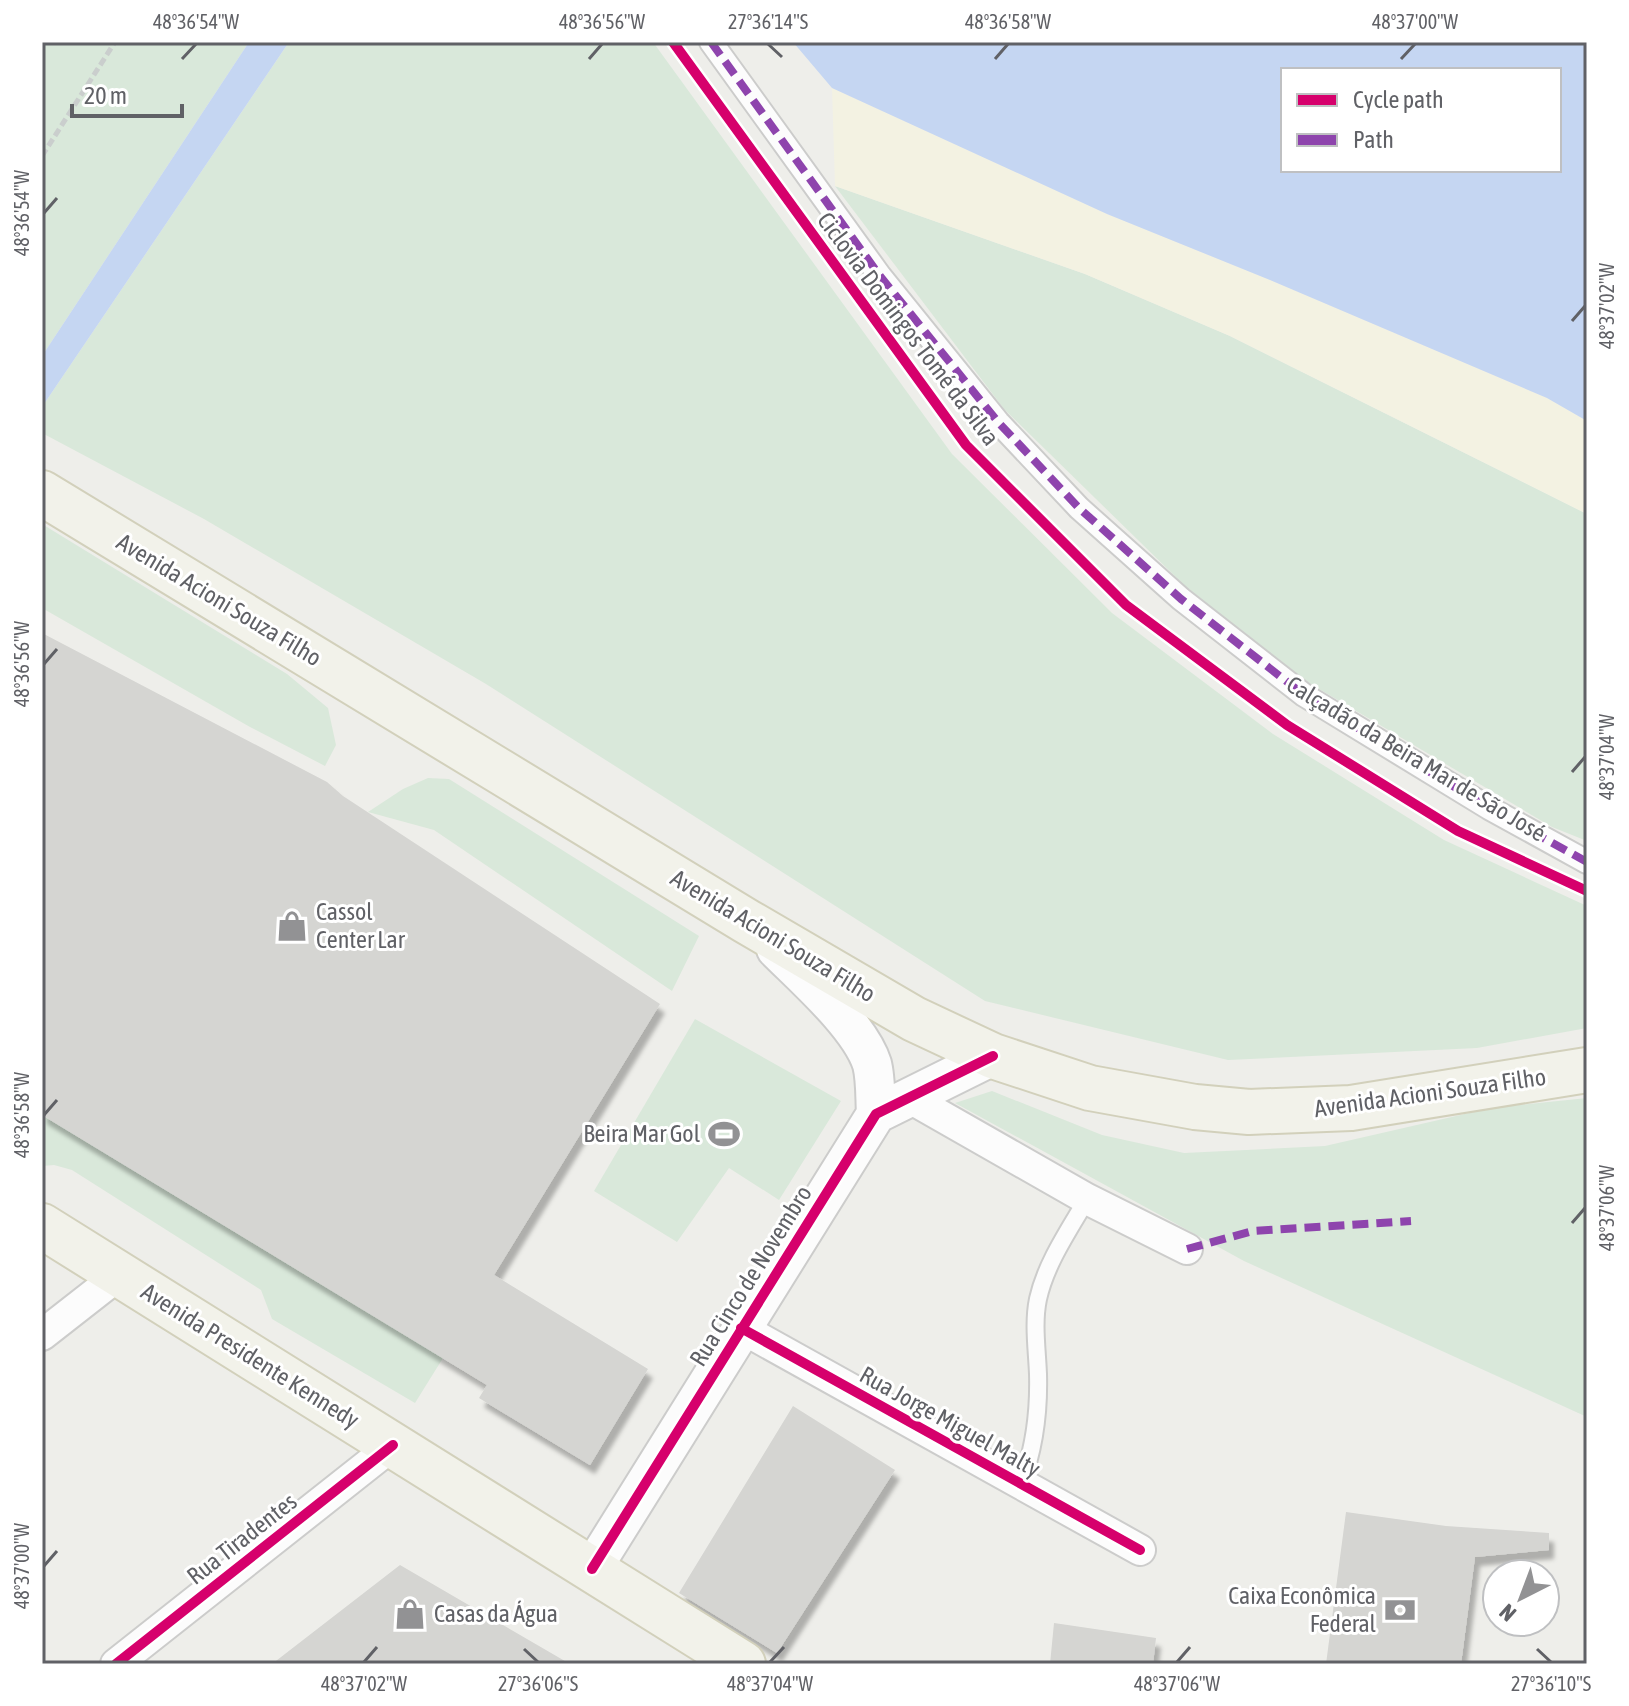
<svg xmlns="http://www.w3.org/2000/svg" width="1629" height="1706" font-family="'Asap Condensed',sans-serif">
	<defs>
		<filter id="shadow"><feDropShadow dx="5" dy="9" stdDeviation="2" flood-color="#0004"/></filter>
	</defs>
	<rect width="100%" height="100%" fill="#eeeeea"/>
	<path fill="#d9e8da" d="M 42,42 L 249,42 L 42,356 Z
		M 289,42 L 653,42 L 952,454 L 1112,613 L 1273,734 L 1444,840 L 1587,906 L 1587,1028 L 1477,1048 L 1228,1060 L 985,1001 L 486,684 L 204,519 L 42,433 L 42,407 Z
		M 835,186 L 1085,274 L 1230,336 L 1587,514 L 1587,841 L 1552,827 L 1309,683 L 1186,587 L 1004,409 Z
		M 42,524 L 287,674 L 328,708 L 336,745 L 325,766 L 250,727 L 42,608 Z
		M 428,778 L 449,779 L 699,936 L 672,991 L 434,830 L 368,812 L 403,789 Z
		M 695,1019 L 841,1101 L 779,1200 L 729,1168 L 677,1242 L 594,1191 Z
		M 992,1091 L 1102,1135 L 1184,1153 L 1325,1146 L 1491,1108 L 1587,1098 L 1587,1417 L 1244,1261 L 955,1103 Z
		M 42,1115 L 443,1358 L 415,1403 L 272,1319 L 261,1290 L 72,1170 L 54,1165 L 42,1166 Z"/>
	<path fill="#f3f2e2" d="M 832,88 L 1107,214 L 1270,280 L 1547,398 L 1587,421 L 1587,514 L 1230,336 L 1085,274 L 835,186 Z"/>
	<path fill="#c5d6f2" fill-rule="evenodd" d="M 249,42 L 289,42 L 42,407 L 42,356 Z
		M 793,42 L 1587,42 L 1587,421 L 1547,398 L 1270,280 L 1107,214 L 832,88 ZM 1283,70 L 1559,70 L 1559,170 L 1283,170 Z"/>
	<path fill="#d5d5d2" filter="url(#shadow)" d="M 42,633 L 327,782 L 343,796 L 660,1004 L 494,1275 L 648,1369 L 590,1465 L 479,1398 L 487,1385 L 42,1115 Z
		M 793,1406 L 895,1470 L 777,1653 L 679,1593 Z
		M 1346,1512 L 1446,1526 L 1549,1533 L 1549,1550 L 1475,1557 L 1461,1664 L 1326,1664 Z
		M 400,1565 L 570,1664 L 272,1664 Z
		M 1054,1623 L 1156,1638 L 1153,1664 L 1050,1664 Z"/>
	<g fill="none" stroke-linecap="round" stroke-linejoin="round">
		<defs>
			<path id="service" d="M 1021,1484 C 1034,1450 1039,1410 1038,1374 C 1037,1349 1033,1323 1038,1299 C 1046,1263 1069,1230 1087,1199"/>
			<path id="pedestrian" d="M 711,42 L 880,276 L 998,422 L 1079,508 L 1181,599 L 1304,695 L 1489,808 L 1587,862"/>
			<path id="minor" d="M 908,1097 L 1087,1199 L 1187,1249
				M 741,1328 L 1140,1550
				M 42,1335 L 120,1274
				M 116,1664 L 393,1445"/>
			<path id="tertiary" d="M 776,949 C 804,977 860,1026 872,1064 C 876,1079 875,1099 876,1114
				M 592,1569 L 876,1114 L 993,1056"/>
			<path id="primary" d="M 42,493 L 746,921 L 914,1019 L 993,1056 L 1090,1088 L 1195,1107 L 1249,1112 L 1351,1108 L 1587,1070
				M 42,1226 L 743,1664"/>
		</defs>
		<use href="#service" stroke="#cccccb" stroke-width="20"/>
		<use href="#pedestrian" stroke="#cccccb" stroke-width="26"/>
		<use href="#minor" stroke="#cccccb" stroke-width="34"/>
		<use href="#tertiary" stroke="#cccccb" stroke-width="42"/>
		<use href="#primary" stroke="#d2d0bb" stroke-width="48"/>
		<path stroke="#cacecd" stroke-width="5" stroke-dasharray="8 4" stroke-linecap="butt" d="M 42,156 L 115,42"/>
		<use href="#service" stroke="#fcfcfc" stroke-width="16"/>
		<use href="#pedestrian" stroke="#fcfcfc" stroke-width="22"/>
		<use href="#minor" stroke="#fcfcfc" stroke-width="30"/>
		<use href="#tertiary" stroke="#fcfcfc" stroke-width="38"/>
		<use href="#primary" stroke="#f2f2ea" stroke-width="44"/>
		<path stroke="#8e44ad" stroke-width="8" stroke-dasharray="16 8" stroke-linecap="butt" d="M 711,42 L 880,276 L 998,422 L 1079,508 L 1181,599 L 1304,695 L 1489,808 L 1587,862
			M 1187,1249 L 1253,1231 L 1411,1221"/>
		<defs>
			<path id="cycleway" d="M 673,42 L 966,445 L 1126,605 L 1287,725 L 1458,831 L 1587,891
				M 741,1328 L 1140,1550
				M 592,1569 L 876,1114 L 993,1056
				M 116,1664 L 393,1445"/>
		</defs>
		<use href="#cycleway" stroke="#fff" stroke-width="15"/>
		<use href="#cycleway" stroke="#d6006c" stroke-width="10"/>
	</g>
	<path fill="none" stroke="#606166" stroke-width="3" d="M 768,44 L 782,57M 182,59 L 196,44M 589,59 L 602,44M 995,59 L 1008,44M 1401,59 L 1415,44M 44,213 L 57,198M 1572,321 L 1585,306M 44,664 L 57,649M 1572,772 L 1585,757M 44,1115 L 57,1100M 1572,1223 L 1585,1208M 44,1566 L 57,1551M 524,1649 L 538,1662M 1537,1649 L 1551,1662M 364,1662 L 377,1647M 770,1662 L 784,1647M 1177,1662 L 1190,1647"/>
	<defs>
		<symbol id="shop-bare" viewBox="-9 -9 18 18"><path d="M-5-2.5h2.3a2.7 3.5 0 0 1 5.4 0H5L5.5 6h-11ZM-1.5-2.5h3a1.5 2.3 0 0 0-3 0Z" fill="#929294" stroke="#fff" stroke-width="2.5" paint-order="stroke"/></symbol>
		<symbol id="stadium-bare" viewBox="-9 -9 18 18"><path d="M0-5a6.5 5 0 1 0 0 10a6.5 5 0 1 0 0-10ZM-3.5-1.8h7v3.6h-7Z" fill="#929294" stroke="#fff" stroke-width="2.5" paint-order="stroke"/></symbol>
		<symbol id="bank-bare" viewBox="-9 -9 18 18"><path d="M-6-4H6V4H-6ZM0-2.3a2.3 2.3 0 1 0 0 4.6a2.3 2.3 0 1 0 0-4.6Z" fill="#929294" stroke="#fff" stroke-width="2.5" paint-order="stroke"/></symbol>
	</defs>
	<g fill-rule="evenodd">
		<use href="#shop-bare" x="270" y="904" width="44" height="44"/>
		<use href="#stadium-bare" x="702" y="1112" width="44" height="44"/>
		<use href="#bank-bare" x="1378" y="1588" width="44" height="44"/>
		<use href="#shop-bare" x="388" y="1592" width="44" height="44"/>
	</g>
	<g text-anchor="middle" stroke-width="6" stroke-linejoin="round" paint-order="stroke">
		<g font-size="24" fill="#606166" stroke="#fff">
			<text transform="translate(908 329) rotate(53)" y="8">Ciclovia Domingos Tomé da Silva</text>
			<text transform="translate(219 600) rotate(31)" y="8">Avenida Acioni Souza Filho</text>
			<text transform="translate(1416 759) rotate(31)" y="8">Calçadão da Beira Mar de São José</text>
			<text transform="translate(773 936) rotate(31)" y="8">Avenida Acioni Souza Filho</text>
			<text transform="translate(1430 1093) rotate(-8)" y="8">Avenida Acioni Souza Filho</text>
			<text transform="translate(751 1276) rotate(-58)" y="8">Rua Cinco de Novembro</text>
			<text transform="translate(250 1356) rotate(32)" y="8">Avenida Presidente Kennedy</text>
			<text transform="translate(950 1422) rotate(29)" y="8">Rua Jorge Miguel Malty</text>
			<text transform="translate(242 1539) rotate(-38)" y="8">Rua Tiradentes</text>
		</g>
		<g font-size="24" fill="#606166" stroke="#fff" text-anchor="start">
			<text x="316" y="920">Cassol<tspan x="316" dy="28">Center Lar</tspan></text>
			<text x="700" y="1142" text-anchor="end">Beira Mar Gol</text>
			<text x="1376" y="1604" text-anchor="end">Caixa Econômica<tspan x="1376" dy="28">Federal</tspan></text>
			<text x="434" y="1622">Casas da Água</text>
		</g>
	</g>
	<rect width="1629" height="1706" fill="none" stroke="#ffffff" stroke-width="88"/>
	<rect x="1281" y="68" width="280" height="104" fill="#ffffff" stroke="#bfc0c2" stroke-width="2"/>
	<rect x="1297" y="94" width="40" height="12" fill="#d6006c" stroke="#bfc0c2" stroke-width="2"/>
	<text x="1353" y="108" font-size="24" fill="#606166">Cycle path</text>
	<rect x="1297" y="134" width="40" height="12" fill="#8e44ad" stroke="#bfc0c2" stroke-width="2"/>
	<text x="1353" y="148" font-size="24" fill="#606166">Path</text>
	<g transform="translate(1521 1598) rotate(222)"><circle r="38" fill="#ffffff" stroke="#bfc0c2" stroke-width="2"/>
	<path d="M0-6L14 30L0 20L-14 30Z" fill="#929294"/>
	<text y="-12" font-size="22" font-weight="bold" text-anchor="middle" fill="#606166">N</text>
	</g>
	<path d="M72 104v12h110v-12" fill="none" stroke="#606166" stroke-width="4"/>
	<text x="84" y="104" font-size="24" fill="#606166" stroke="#ffffff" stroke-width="6" paint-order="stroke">20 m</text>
	<rect x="44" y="44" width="1541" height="1618" fill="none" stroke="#606166" stroke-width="3"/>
	<g font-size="20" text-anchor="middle" fill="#606166">
		<text x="196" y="29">48°36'54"W</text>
		<text x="602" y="29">48°36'56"W</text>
		<text x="768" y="29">27°36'14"S</text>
		<text x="1008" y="29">48°36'58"W</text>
		<text x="1415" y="29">48°37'00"W</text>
		<text transform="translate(22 213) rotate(-90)" y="7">48°36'54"W</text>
		<text transform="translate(1607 306) rotate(-90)" y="7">48°37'02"W</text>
		<text transform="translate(22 664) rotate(-90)" y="7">48°36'56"W</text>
		<text transform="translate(1607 757) rotate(-90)" y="7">48°37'04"W</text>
		<text transform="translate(22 1115) rotate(-90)" y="7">48°36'58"W</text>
		<text transform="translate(1607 1208) rotate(-90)" y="7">48°37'06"W</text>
		<text transform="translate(22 1566) rotate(-90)" y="7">48°37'00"W</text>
		<text x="364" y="1691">48°37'02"W</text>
		<text x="538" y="1691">27°36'06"S</text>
		<text x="770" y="1691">48°37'04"W</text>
		<text x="1177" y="1691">48°37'06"W</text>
		<text x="1551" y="1691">27°36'10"S</text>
	</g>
</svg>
